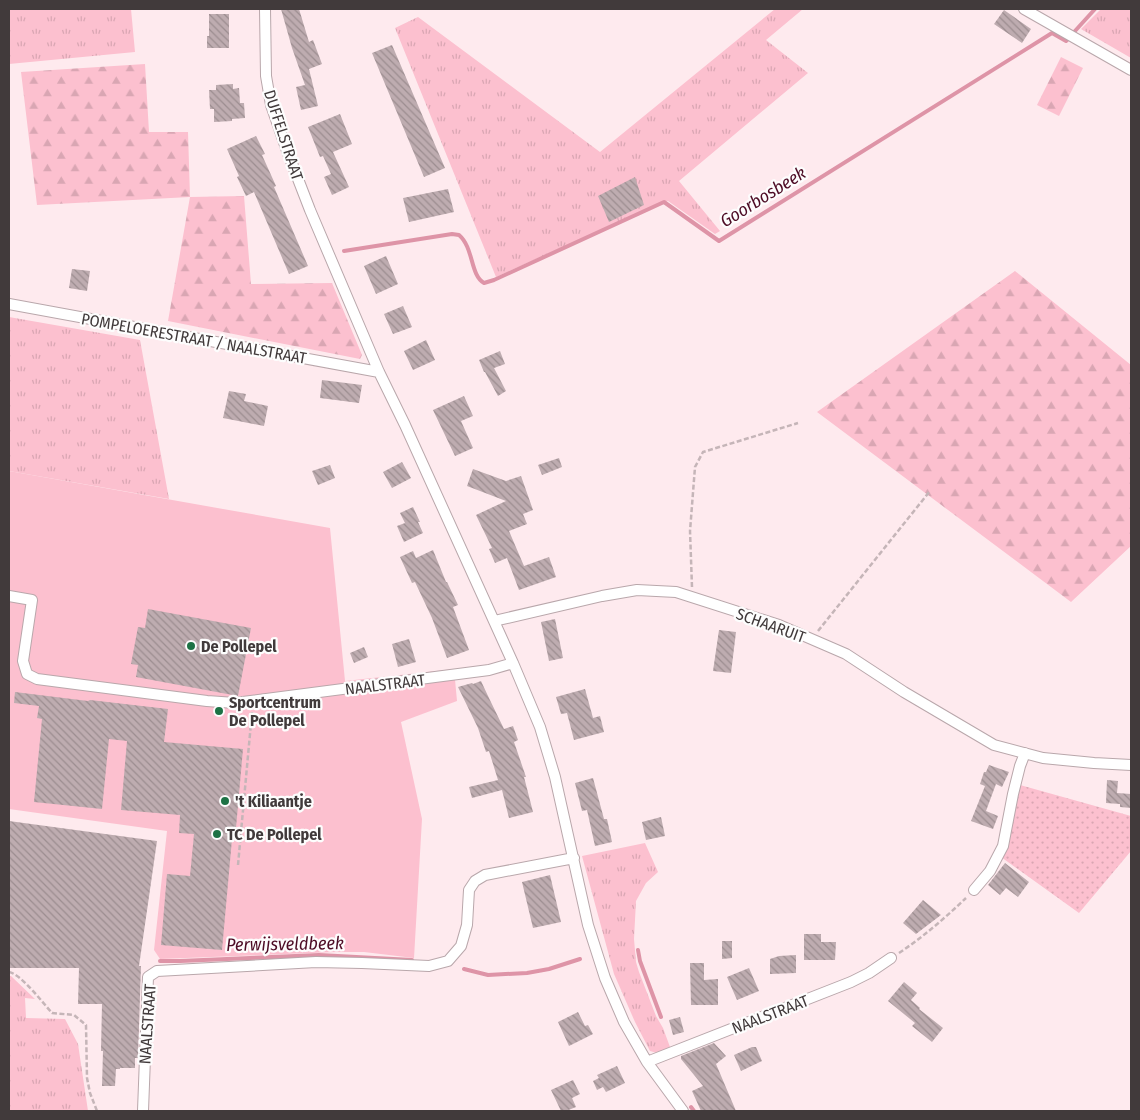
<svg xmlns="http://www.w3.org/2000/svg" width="1140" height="1120" font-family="'Fira Sans Condensed',sans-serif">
	<defs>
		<pattern id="grass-tufts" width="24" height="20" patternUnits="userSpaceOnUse" patternTransform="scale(1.25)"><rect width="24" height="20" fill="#fcc0cf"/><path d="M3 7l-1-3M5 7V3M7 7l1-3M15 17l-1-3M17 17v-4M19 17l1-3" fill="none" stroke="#d9a6b3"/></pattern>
		<pattern id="forest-firs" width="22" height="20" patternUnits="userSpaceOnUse" patternTransform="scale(1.25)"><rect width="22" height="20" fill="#fcc0cf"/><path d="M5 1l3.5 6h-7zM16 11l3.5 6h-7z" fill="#d9a6b3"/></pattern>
		<pattern id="garden-dots" width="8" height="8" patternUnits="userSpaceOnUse" patternTransform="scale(1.25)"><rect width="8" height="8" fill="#fcc0cf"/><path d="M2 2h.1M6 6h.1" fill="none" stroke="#d9a6b3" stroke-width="1.8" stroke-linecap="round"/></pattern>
		<pattern id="building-back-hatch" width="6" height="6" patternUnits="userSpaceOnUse" patternTransform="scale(1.25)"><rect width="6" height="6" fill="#beacb0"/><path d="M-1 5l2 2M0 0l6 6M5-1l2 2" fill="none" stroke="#9c8d90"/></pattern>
	</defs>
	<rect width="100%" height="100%" fill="#feeaee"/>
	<path fill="url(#grass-tufts)" d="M 9,9 L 131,9 L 135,52 L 9,64 Z
		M 775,9 L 803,9 L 766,40 L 808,73 L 679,181 L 720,231 L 715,234 L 668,201 L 647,209 L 496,277 L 395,28 L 418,17 L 600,152 Z
		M 1101,9 L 1131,9 L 1131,58 L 1081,29 Z
		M 9,317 L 140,340 L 169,499 L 9,471 Z
		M 645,843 L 658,872 L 646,883 L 636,901 L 634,939 L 636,962 L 639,972 L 656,1016 L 663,1028 L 670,1047 L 657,1053 L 650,1051 L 635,1022 L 614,974 L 582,856 Z
		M 9,976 L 11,976 L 35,999 L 25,998 L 26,1018 L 65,1019 L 78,1044 L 88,1111 L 9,1111 Z"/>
	<path fill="url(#forest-firs)" d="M 1061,57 L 1083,68 L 1059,116 L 1037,105 Z
		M 145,64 L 149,132 L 188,132 L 190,197 L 244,196 L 251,284 L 332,283 L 362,355 L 360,359 L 168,321 L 190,197 L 37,205 L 21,72 Z
		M 1015,271 L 1131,365 L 1131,546 L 1071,602 L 817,412 Z"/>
	<path fill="url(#garden-dots)" d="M 1020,785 L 1131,816 L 1131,851 L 1079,913 L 1001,857 L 1007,844 Z"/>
	<path fill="#fcc0cf" d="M 9,471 L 330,528 L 345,681 L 454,669 L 457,701 L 401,722 L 422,819 L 414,958 L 364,952 L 336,952 L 160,959 L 154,950 L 167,831 L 9,809 Z"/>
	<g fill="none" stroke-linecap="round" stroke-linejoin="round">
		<path stroke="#de94a7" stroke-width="4" d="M 1075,31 L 1095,9
			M 344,251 L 452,234 L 459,235 C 474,248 470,275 484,283 L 494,280 L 664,202 L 719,241 L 1052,33 L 1066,41 L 1067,40
			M 638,950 L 640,961 L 661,1017
			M 160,961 L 180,961 L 319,955 L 412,960
			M 464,969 L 488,975 L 527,973 L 549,969 L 580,959
			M 691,1107 L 694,1111"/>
	</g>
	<path fill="url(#building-back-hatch)" d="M 281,9 L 299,9 L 309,42 L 313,40 L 322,64 L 309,69 L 318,106 L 301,110 L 296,87 L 305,85 L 292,48 Z
		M 1004,10 L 1031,29 L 1022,43 L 994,24 Z
		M 209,14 L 229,14 L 229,48 L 207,48 L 207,36 L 209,36 Z
		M 392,45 L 445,168 L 424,177 L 372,53 Z
		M 233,84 L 233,89 L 239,88 L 240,103 L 244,103 L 245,118 L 232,119 L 232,121 L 214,122 L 214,109 L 210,109 L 209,90 L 216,90 L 216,85 Z
		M 340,114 L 352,144 L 333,152 L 349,187 L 332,195 L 324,177 L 331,174 L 323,156 L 320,157 L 308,127 Z
		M 256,136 L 265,154 L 262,155 L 276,186 L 274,187 L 308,266 L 289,274 L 254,192 L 246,196 L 237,177 L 239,176 L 227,149 Z
		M 635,177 L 644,205 L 609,222 L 598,196 Z
		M 448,189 L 454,212 L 409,222 L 403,198 Z
		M 386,256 L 398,284 L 376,294 L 364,266 Z
		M 72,269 L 90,271 L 87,291 L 69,288 Z
		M 403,306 L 412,327 L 393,334 L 384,314 Z
		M 426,340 L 435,360 L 413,370 L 404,351 Z
		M 500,351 L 505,364 L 494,368 L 506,391 L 498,396 L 485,372 L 484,372 L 479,360 Z
		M 322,380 L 362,385 L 359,403 L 320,398 Z
		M 229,391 L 246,394 L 244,401 L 268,406 L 264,426 L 223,418 Z
		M 464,396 L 473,416 L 461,421 L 473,448 L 455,456 L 433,410 Z
		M 559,458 L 562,467 L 542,475 L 538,465 Z
		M 402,462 L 411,478 L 392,488 L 383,472 Z
		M 330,465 L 335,478 L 318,485 L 312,471 Z
		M 473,469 L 506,481 L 521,476 L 533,510 L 523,514 L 527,524 L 509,531 L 524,566 L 549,557 L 556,577 L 519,590 L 507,558 L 495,563 L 489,549 L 492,548 L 476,515 L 506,501 L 467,486 Z
		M 413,507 L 420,522 L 418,522 L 423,533 L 404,542 L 397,526 L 405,523 L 400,513 Z
		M 433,550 L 446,582 L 447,582 L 458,605 L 453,607 L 469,650 L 447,658 L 432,618 L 415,582 L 412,583 L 400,557 L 413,551 L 416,558 Z
		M 148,609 L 251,628 L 238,696 L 136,677 L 138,665 L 131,664 L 138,627 L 145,628 Z
		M 555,619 L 563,658 L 549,661 L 541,622 Z
		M 719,630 L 736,632 L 731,673 L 713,671 Z
		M 409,639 L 416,662 L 398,667 L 392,644 Z
		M 364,647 L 368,657 L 354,663 L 350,653 Z
		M 481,681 L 488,696 L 504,729 L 513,726 L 518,740 L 514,742 L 526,777 L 524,777 L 533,812 L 509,818 L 502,790 L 472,798 L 469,787 L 498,780 L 489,751 L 486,752 L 478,728 L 458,687 L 472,683 L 473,684 Z
		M 585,689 L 593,718 L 600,716 L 604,732 L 574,740 L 567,713 L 561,714 L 556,697 Z
		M 15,692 L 88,701 L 90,700 L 168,709 L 164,742 L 243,749 L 236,828 L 233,828 L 222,950 L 161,945 L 167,874 L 190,876 L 194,834 L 179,833 L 180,815 L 121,810 L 127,741 L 109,739 L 102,809 L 34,802 L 42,719 L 37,718 L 39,706 L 14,703 Z
		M 989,765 L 1009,772 L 1002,787 L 996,784 L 986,811 L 998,816 L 993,829 L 971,821 L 985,786 L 980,784 L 984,772 L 986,772 Z
		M 593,778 L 604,819 L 607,819 L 612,842 L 595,846 L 587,810 L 582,811 L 575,783 Z
		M 1107,780 L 1118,781 L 1117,793 L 1131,794 L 1131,808 L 1120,807 L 1120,804 L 1106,803 Z
		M 661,817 L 665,836 L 646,840 L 642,822 Z
		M 9,821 L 157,841 L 139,966 L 141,966 L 138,1058 L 135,1058 L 135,1068 L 120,1068 L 120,1069 L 116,1069 L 115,1086 L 102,1086 L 103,1051 L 101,1051 L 102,1004 L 78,1004 L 79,968 L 9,968 Z
		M 1005,863 L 1029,882 L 1018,897 L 1006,888 L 1000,895 L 988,885 Z
		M 550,875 L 561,922 L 533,928 L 522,882 Z
		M 923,900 L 941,915 L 916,934 L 903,923 Z
		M 804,934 L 821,934 L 821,942 L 836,942 L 835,960 L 804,960 Z
		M 722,941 L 732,941 L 732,958 L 722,959 Z
		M 796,955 L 796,973 L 770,974 L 770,959 L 779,956 Z
		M 690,963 L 704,963 L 704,980 L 718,979 L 718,1005 L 691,1005 Z
		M 749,968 L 759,991 L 737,1000 L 727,977 Z
		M 904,982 L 917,993 L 911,1000 L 920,1008 L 919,1009 L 943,1028 L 932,1042 L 912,1026 L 915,1023 L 888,1001 Z
		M 578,1012 L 585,1026 L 588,1025 L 593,1034 L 569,1046 L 558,1022 Z
		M 680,1017 L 684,1032 L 673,1035 L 669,1020 Z
		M 714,1043 L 726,1056 L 716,1064 L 736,1111 L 701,1111 L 692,1091 L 703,1086 L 681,1059 L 681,1056 Z
		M 752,1047 L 756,1047 L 762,1061 L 741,1071 L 734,1055 Z
		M 617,1066 L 625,1083 L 606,1092 L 603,1087 L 597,1090 L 593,1081 L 599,1078 L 597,1075 Z
		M 573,1080 L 580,1094 L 572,1098 L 576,1107 L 566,1111 L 561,1111 L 551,1090 Z"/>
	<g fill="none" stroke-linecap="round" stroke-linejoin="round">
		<defs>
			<path id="street" d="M 265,9 L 266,76 L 271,105 L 286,148 L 310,210 L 379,372 L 405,425 L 513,663 L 540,727 L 555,777 L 588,925 L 605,978 L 624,1022 L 647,1062 L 683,1111
				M 1024,9 L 1131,70
				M 9,304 L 379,372
				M 9,596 L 32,600 L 23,661 L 27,674 L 37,679 L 207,701 L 235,703 L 489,670 L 513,663
				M 494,621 L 602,596 L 637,590 L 676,592 L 779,625 L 846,654 L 904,692 L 994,745 L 1043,758 L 1094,763 L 1131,765
				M 974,890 L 990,871 L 1003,846 L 1013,794 L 1020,766 L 1025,753
				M 647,1062 L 851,982 L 869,973 L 891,958
				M 143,1111 L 148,977 L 157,971 L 316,962 L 362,963 L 429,966 L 448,961 L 461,946 L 467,925 L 469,890 L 475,881 L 485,875 L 574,858"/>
		</defs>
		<use href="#street" stroke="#b9a7ab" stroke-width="12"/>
		<path stroke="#c5b5b8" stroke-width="2.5" stroke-dasharray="5 2.5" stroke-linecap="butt" d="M 692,587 L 690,531 L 695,467 L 703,452 L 798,423
			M 818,631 L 930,491
			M 223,835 L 241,834
			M 238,865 L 252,712
			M 899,953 C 923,937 945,918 966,898
			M 9,972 C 21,974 43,1003 52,1013 L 74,1015 L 86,1025 L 87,1078 L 90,1093 L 97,1111"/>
		<use href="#street" stroke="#fff" stroke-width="10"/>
	</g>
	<g fill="#1d7245" stroke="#fdfdfd" stroke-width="2">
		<circle cx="191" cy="646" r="5"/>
		<circle cx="219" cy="711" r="5"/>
		<circle cx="225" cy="801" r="5"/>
		<circle cx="217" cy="834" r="5"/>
	</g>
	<g text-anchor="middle" stroke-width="4.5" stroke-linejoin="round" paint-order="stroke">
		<g font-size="16" fill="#413a3b" stroke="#fdfdfd">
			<text transform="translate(284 135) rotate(72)" y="6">DUFFELSTRAAT</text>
			<text transform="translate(194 338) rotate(10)" y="6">POMPELOERESTRAAT / NAALSTRAAT</text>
			<text transform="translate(771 625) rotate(20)" y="6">SCHAARUIT</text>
			<text transform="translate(385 684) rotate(-7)" y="6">NAALSTRAAT</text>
			<text transform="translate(770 1014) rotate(-21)" y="6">NAALSTRAAT</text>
			<text transform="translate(147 1024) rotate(-86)" y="6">NAALSTRAAT</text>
		</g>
		<g font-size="16" font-weight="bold" fill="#413a3b" stroke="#fdfdfd" text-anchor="start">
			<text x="201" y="652">De Pollepel</text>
			<text x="229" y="708">Sportcentrum<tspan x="229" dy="18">De Pollepel</tspan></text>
			<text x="235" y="807">'t Kiliaantje</text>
			<text x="227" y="840">TC De Pollepel</text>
		</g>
		<g font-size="18" font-style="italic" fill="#4d0c25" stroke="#fdfdfd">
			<text transform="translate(763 197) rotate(-32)" y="6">Goorbosbeek</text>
			<text transform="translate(285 944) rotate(-1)" y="6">Perwijsveldbeek</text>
		</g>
	</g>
	<rect width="1140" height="1120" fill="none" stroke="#413a3b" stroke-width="20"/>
</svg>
